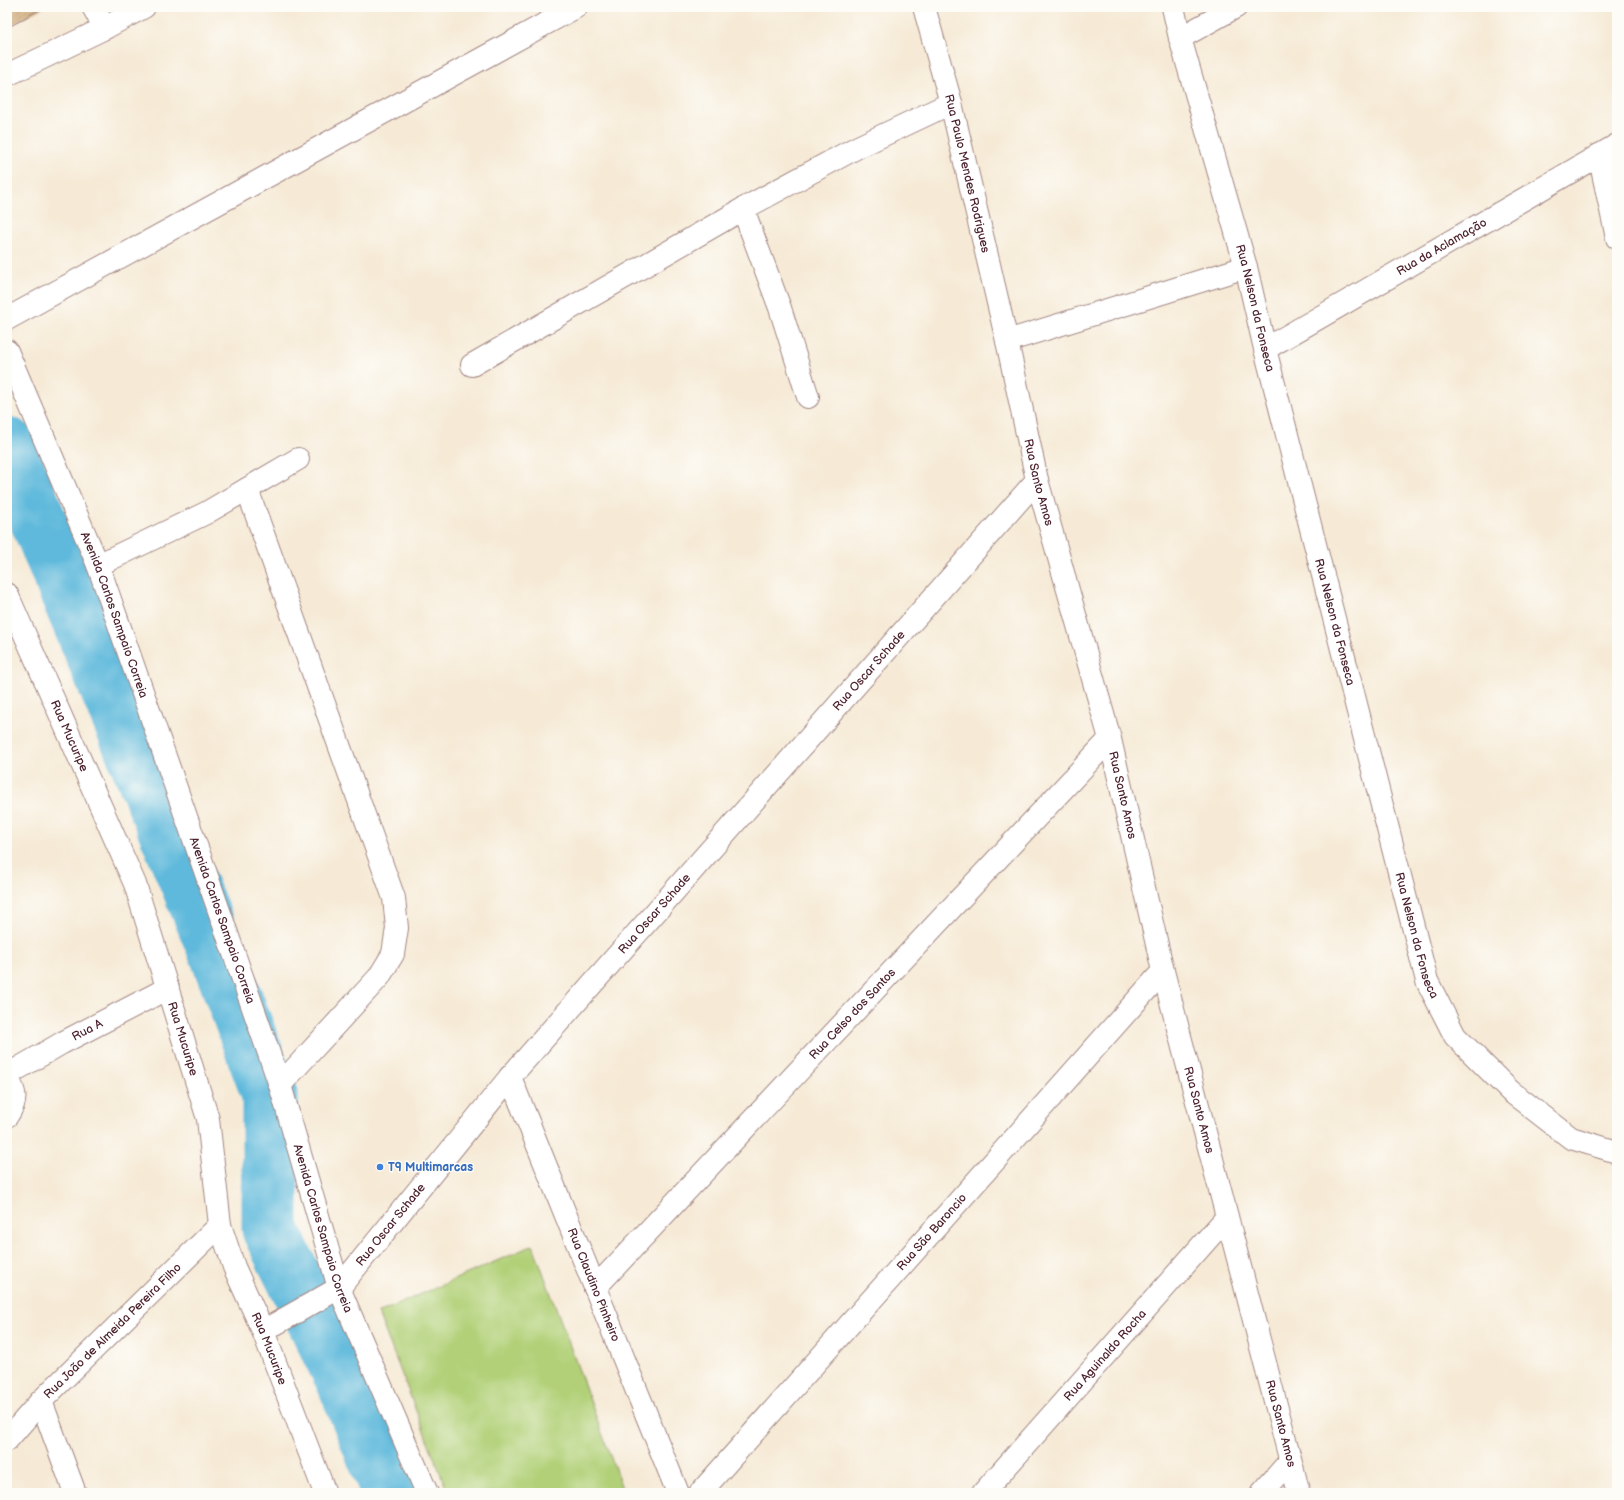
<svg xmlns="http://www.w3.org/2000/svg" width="1624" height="1500" font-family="'Balsamiq Sans',sans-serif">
	<defs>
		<pattern id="building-hatch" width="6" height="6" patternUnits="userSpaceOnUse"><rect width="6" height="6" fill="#d1ad7d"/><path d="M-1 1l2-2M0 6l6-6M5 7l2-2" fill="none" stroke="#ac8c67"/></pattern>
	</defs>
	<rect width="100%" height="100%" fill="#fdfcf7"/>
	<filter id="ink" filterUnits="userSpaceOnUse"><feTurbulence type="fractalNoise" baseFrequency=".025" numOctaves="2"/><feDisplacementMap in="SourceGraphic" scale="8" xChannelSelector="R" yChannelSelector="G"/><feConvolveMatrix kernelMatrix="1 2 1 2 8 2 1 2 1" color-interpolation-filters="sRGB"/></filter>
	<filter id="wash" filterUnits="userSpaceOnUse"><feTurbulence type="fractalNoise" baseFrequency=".012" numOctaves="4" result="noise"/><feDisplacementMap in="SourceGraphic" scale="16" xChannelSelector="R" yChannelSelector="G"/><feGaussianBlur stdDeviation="0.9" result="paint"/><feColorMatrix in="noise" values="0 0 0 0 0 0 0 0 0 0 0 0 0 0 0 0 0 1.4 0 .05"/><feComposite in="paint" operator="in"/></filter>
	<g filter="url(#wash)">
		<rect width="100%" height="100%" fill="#f6ead6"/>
		<path fill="#b1d077" stroke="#7e7851" d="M 533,1245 L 624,1493 L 448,1493 L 378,1313 Z"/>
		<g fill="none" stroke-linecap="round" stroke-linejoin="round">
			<path stroke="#5fb9dc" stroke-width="57" d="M 7,445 L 219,957 L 270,1095 L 270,1229 L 346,1384 L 390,1493"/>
		</g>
		<g id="blocks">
			<path fill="url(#building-hatch)" d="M 7,7 L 44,7 L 7,28 Z"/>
		</g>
	</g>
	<g filter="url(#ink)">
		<use href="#blocks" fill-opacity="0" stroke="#a08480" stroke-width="1"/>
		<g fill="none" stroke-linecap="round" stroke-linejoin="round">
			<defs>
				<g id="street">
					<path d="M 93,7 L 105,28"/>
					<path id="s1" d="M 924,7 L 951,103 L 1007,341 L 1037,480 L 1110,739 L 1163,971 L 1299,1493"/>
					<path id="s2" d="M 1173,7 L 1180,38 L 1246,267 L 1265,349 L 1427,981 L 1455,1036 L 1510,1091 L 1571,1138 L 1617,1152"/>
					<path d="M 1180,38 L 1236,7"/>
					<path d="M 7,75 L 105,28 L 144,7"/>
					<path d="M 1599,155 L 1617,238"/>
					<path d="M 7,319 L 576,7"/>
					<path d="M 1007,341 L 1246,267"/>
					<path id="s3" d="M 1265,349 L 1617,145"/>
					<path id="s4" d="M 7,351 L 98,565 L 280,1085 L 339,1288 L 427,1493"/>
					<path d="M 472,365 L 743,209"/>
					<path d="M 808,397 L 780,308 L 743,209 L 856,148 L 951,103"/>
					<path d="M 247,489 L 394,898 L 397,928 L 393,954 L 379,977 L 280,1085"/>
					<path d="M 98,565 L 206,513 L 298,459"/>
					<path id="s5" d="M 7,594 L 135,884 L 208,1119 L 220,1225 L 234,1267 L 263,1331 L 325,1493"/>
					<path id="s6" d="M 7,1075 L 62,1043 L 168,988"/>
					<path d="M 7,1076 C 16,1093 18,1100 7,1116"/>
					<path id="s7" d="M 510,1077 L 678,1493"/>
					<path id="s8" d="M 595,1288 L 1110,739"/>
					<path id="s9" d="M 263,1331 L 339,1288 L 510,1077 L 1037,480"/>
					<path d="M 41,1401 L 75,1493"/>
					<path id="s10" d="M 7,1440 L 41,1401 L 220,1225"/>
					<path id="s11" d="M 700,1493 L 1163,971"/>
					<path id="s12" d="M 983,1493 L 1227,1217"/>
					<path d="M 1262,1493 L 1290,1461"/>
				</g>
			</defs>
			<use href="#street" stroke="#a08480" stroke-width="24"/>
			<use href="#street" stroke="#fff" stroke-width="22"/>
		</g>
	</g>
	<circle fill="#3f7fe0" stroke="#fdfcf7" stroke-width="1.5" cx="380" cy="1167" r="4"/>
	<g text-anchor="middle" stroke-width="3" stroke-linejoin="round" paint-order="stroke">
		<g font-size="12" fill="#4a1f2b" stroke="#fdfcf7">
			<text dy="4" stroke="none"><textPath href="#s1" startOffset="172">Rua Paulo Mendes Rodrigues</textPath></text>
			<text dy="4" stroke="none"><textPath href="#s3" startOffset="204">Rua da Aclamação</textPath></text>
			<text dy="4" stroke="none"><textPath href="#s2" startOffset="312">Rua Nelson da Fonseca</textPath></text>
			<text dy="4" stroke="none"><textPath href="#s1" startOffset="489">Rua Santo Amos</textPath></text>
			<text dy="4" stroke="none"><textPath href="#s4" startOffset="285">Avenida Carlos Sampaio Correia</textPath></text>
			<text dy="4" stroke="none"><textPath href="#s2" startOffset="636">Rua Nelson da Fonseca</textPath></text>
			<text dy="4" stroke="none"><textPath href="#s9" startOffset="901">Rua Oscar Schade</textPath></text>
			<text dy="4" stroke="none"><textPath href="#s5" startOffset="155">Rua Mucuripe</textPath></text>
			<text dy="4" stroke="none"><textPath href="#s1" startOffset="813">Rua Santo Amos</textPath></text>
			<text dy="4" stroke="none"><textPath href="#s9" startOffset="577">Rua Oscar Schade</textPath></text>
			<text dy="4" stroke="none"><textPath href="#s4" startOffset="609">Avenida Carlos Sampaio Correia</textPath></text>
			<text dy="4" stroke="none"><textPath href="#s2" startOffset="960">Rua Nelson da Fonseca</textPath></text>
			<text dy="4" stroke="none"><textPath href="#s8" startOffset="376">Rua Celso dos Santos</textPath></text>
			<text dy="4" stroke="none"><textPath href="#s6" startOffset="92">Rua A</textPath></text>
			<text dy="4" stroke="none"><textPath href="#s5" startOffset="479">Rua Mucuripe</textPath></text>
			<text dy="4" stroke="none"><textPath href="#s1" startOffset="1137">Rua Santo Amos</textPath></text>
			<text dy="4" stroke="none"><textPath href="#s9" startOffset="169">Rua Oscar Schade</textPath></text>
			<text dy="4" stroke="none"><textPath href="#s4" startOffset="933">Avenida Carlos Sampaio Correia</textPath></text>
			<text dy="4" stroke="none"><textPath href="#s11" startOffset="349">Rua São Baroncio</textPath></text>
			<text dy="4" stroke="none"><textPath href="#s7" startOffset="224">Rua Claudino Pinheiro</textPath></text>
			<text dy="4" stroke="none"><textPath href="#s10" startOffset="152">Rua João de Almeida Pereira Filho</textPath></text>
			<text dy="4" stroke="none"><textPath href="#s5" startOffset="803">Rua Mucuripe</textPath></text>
			<text dy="4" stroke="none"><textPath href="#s12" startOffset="184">Rua Aguinaldo Rocha</textPath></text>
			<text dy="4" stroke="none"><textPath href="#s1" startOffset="1461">Rua Santo Amos</textPath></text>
		</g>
		<g font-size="12" font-weight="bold" fill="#366cbe" stroke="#fdfcf7" text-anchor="start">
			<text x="388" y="1171">T9 Multimarcas</text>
		</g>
	</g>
	<rect width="1624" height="1500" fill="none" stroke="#fdfcf7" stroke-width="24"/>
</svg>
